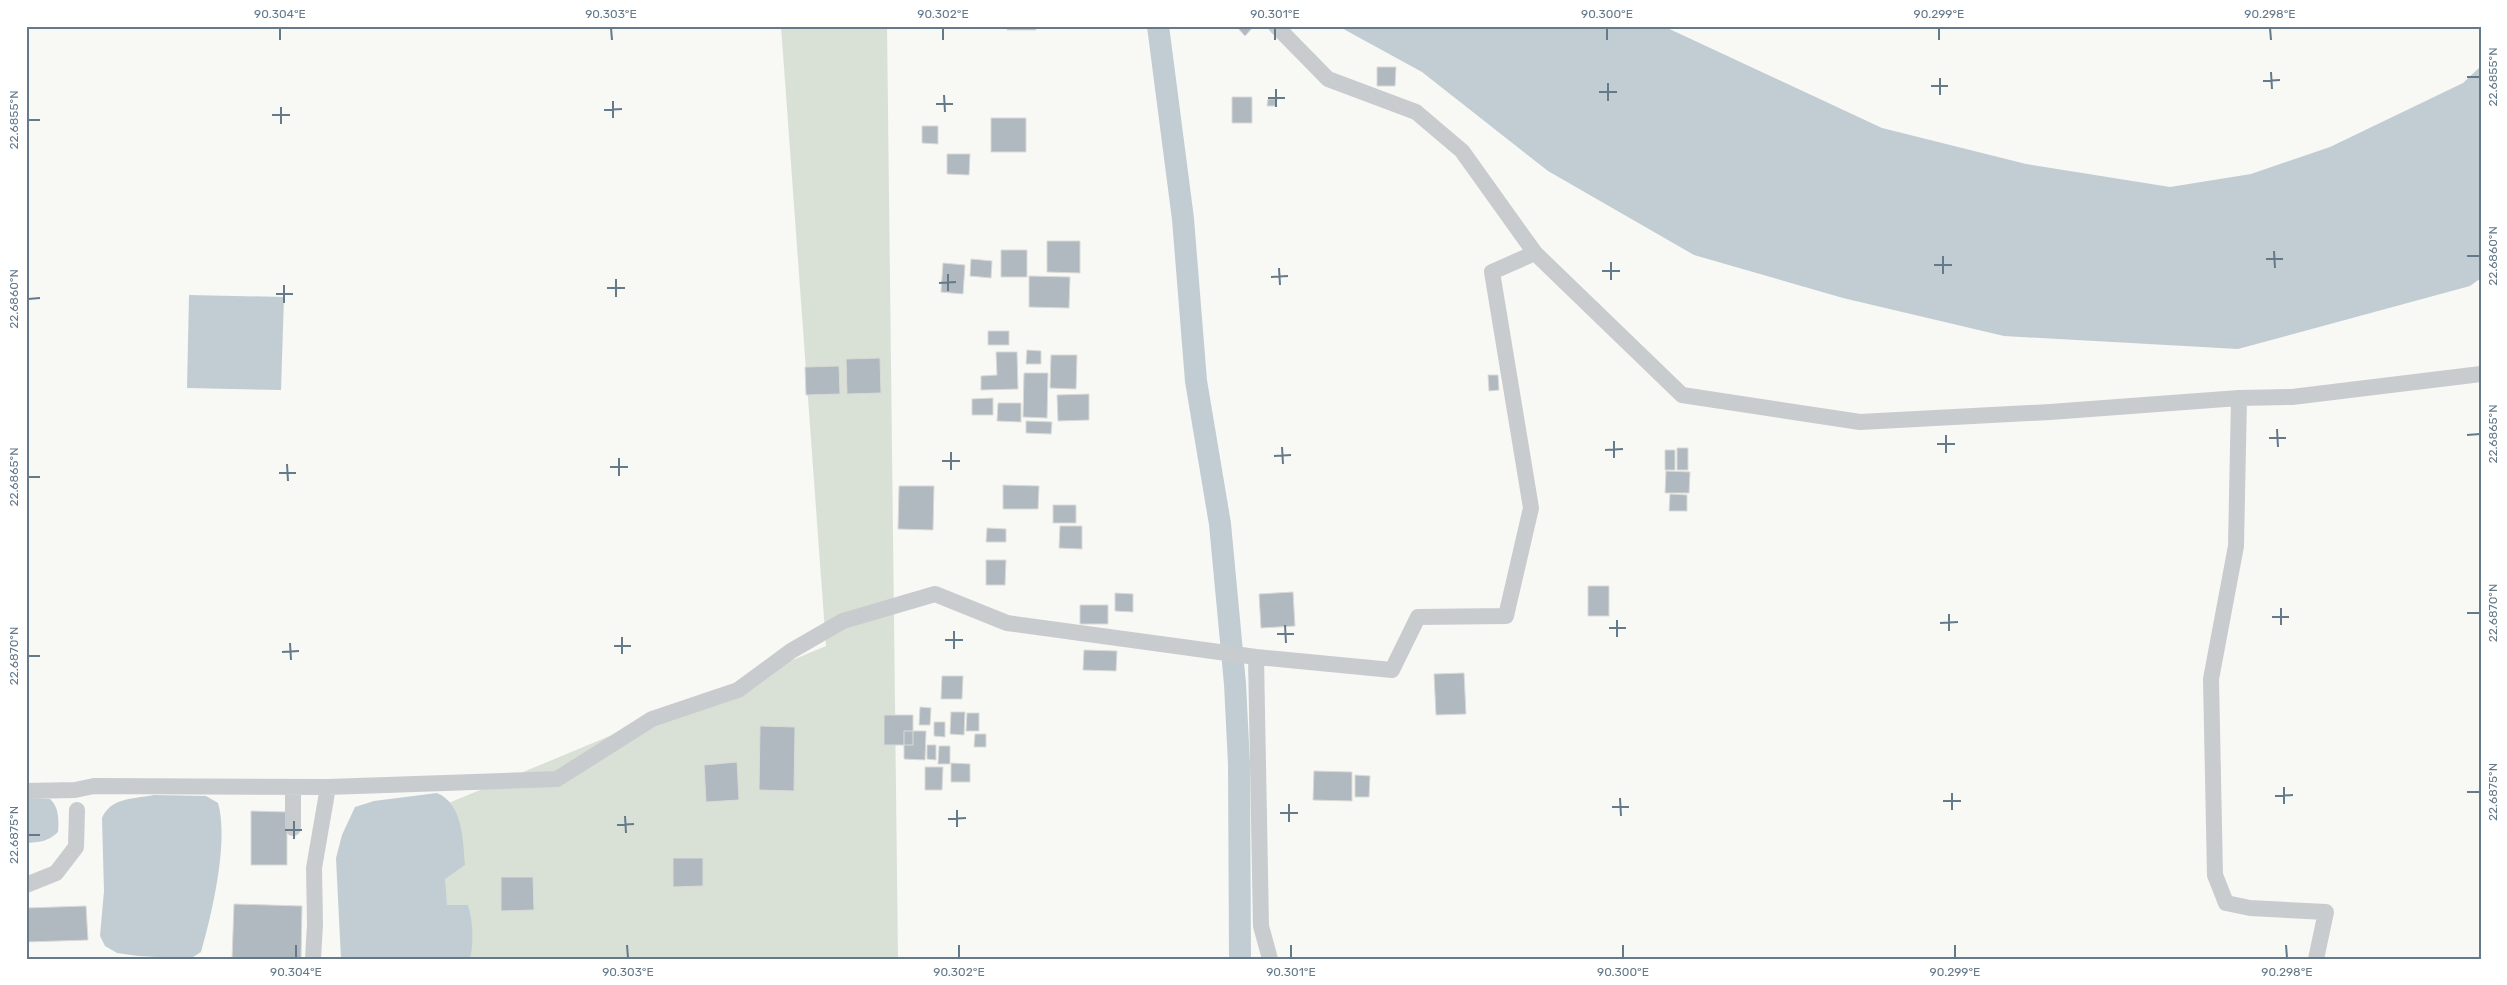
<svg xmlns="http://www.w3.org/2000/svg" width="2507" height="985" font-family="Rubik,sans-serif">
	<rect width="100%" height="100%" fill="#f8f8f5"/>
	<path fill="#d9e1d6" d="M 781,26 L 887,26 L 898,959 L 365,959 L 379,832 L 826,646 Z"/>
	<path fill="#c1cdd2" d="M 1338,26 L 1663,26 L 1882,128 L 2026,164 L 2170,187 L 2251,174 L 2330,147 L 2463,83 L 2481,66 L 2481,278 L 2470,286 L 2238,349 L 2004,336 L 1843,298 L 1694,255 L 1548,171 L 1422,72 Z
		M 189,295 L 284,297 L 281,390 L 187,388 Z
		M 437,793 C 463,804 463,840 465,865 L 445,879 L 447,905 L 468,905 C 473,921 474,942 470,959 L 341,959 L 336,858 L 342,835 L 355,807 L 374,801 Z
		M 154,795 L 206,796 L 218,803 C 229,841 212,914 201,952 L 193,957 L 176,958 L 138,956 L 117,953 L 105,946 L 100,936 L 104,891 L 102,818 C 111,797 134,799 154,795 Z
		M 26,798 L 50,799 C 59,807 59,821 58,832 C 48,842 39,842 26,843 Z"/>
	<g fill="none" stroke-linecap="round" stroke-linejoin="round">
		<path stroke="#c1cdd2" stroke-width="22" d="M 1158,26 L 1183,219 L 1196,381 L 1220,524 L 1235,684 L 1239,764 L 1240,959"/>
	</g>
	<path fill="#b0b9bf" stroke="#dadad7" d="M 1007,26 L 1036,26 L 1036,30 L 1007,30 Z
		M 1236,26 L 1254,26 L 1245,36 Z
		M 1377,67 L 1396,67 L 1395,86 L 1377,86 Z
		M 1232,97 L 1252,97 L 1252,123 L 1232,123 Z
		M 1268,99 L 1277,99 L 1276,106 L 1267,106 Z
		M 991,118 L 1026,118 L 1026,152 L 991,152 Z
		M 922,126 L 938,126 L 938,144 L 922,143 Z
		M 947,154 L 970,154 L 969,175 L 947,174 Z
		M 1047,241 L 1080,241 L 1080,273 L 1047,272 Z
		M 1001,250 L 1027,250 L 1027,277 L 1001,277 Z
		M 971,259 L 992,261 L 991,278 L 970,276 Z
		M 943,263 L 965,265 L 963,294 L 941,292 Z
		M 1029,276 L 1070,277 L 1069,308 L 1029,307 Z
		M 988,331 L 1009,331 L 1009,345 L 988,345 Z
		M 1027,350 L 1041,351 L 1041,364 L 1026,364 Z
		M 996,352 L 1017,352 L 1018,389 L 981,390 L 981,376 L 997,375 Z
		M 1051,355 L 1077,355 L 1076,389 L 1050,388 Z
		M 880,358 L 881,393 L 847,394 L 846,359 Z
		M 839,366 L 840,394 L 806,395 L 805,367 Z
		M 1024,373 L 1048,373 L 1047,418 L 1023,417 Z
		M 1488,375 L 1498,375 L 1499,390 L 1489,391 Z
		M 1089,394 L 1089,420 L 1058,421 L 1057,395 Z
		M 993,398 L 993,415 L 972,415 L 972,399 Z
		M 998,403 L 1021,403 L 1021,422 L 997,421 Z
		M 1026,421 L 1052,422 L 1051,434 L 1026,433 Z
		M 1677,448 L 1688,448 L 1688,470 L 1677,470 Z
		M 1665,450 L 1675,450 L 1675,470 L 1665,470 Z
		M 1666,471 L 1690,472 L 1689,493 L 1665,493 Z
		M 1003,485 L 1039,486 L 1038,509 L 1003,509 Z
		M 899,486 L 934,486 L 933,530 L 898,529 Z
		M 1670,494 L 1687,495 L 1687,511 L 1669,511 Z
		M 1053,505 L 1076,505 L 1076,523 L 1053,523 Z
		M 1060,526 L 1082,526 L 1082,549 L 1059,548 Z
		M 987,528 L 1006,529 L 1006,542 L 986,542 Z
		M 986,560 L 1006,560 L 1005,585 L 986,585 Z
		M 1588,586 L 1609,586 L 1609,616 L 1588,616 Z
		M 1293,592 L 1295,626 L 1261,628 L 1259,594 Z
		M 1115,593 L 1133,594 L 1133,612 L 1115,611 Z
		M 1080,605 L 1108,605 L 1108,624 L 1080,624 Z
		M 1084,650 L 1117,651 L 1116,671 L 1083,670 Z
		M 1464,673 L 1466,714 L 1436,715 L 1434,674 Z
		M 942,676 L 963,676 L 962,699 L 941,699 Z
		M 920,707 L 931,708 L 930,725 L 919,725 Z
		M 951,712 L 965,712 L 964,735 L 950,734 Z
		M 967,713 L 979,713 L 979,731 L 966,731 Z
		M 884,715 L 913,715 L 913,745 L 884,745 Z
		M 934,722 L 945,722 L 945,737 L 934,736 Z
		M 760,726 L 795,727 L 794,791 L 759,790 Z
		M 904,731 L 926,731 L 925,760 L 904,759 Z
		M 975,734 L 986,734 L 986,747 L 974,747 Z
		M 927,745 L 936,745 L 936,760 L 927,759 Z
		M 939,746 L 950,746 L 950,764 L 938,764 Z
		M 737,762 L 739,800 L 706,802 L 704,765 Z
		M 951,763 L 970,764 L 970,782 L 951,782 Z
		M 925,767 L 943,767 L 942,790 L 925,790 Z
		M 1314,771 L 1352,772 L 1352,801 L 1313,800 Z
		M 1355,775 L 1370,776 L 1369,797 L 1355,797 Z
		M 251,811 L 287,812 L 287,865 L 251,865 Z
		M 673,858 L 703,858 L 703,886 L 673,887 Z
		M 501,877 L 533,877 L 534,910 L 501,911 Z
		M 234,904 L 302,906 L 301,959 L 232,959 Z
		M 86,906 L 88,940 L 26,942 L 26,908 Z"/>
	<g fill="none" stroke-linecap="round" stroke-linejoin="round">
		<path stroke="#c8cccf" stroke-width="16" d="M 1276,26 L 1328,79 L 1416,112 L 1462,151 L 1535,253 L 1682,395 L 1860,422 L 2050,412 L 2239,398 L 2292,397 L 2481,374
			M 2239,398 L 2236,546 L 2211,679 L 2215,875 L 2226,903 L 2250,908 L 2326,912 L 2316,959
			M 26,791 L 75,790 L 94,786 L 328,787 L 557,779 L 652,719 L 738,690 L 791,651 L 843,621 L 935,594 L 1007,623 L 1256,657
			M 293,828 L 293,787
			M 26,885 L 56,873 L 76,847 L 77,810
			M 313,959 L 315,924 L 314,868 L 328,787
			M 1270,959 L 1261,926 L 1256,657 L 1392,670 L 1418,617 L 1506,616 L 1531,508 L 1492,272 L 1535,253"/>
	</g>
	<path fill="none" stroke="#647989" stroke-width="2" d="M 280,28 L 280,40M 611,28 L 612,40M 943,28 L 943,40M 1275,28 L 1275,40M 1607,28 L 1607,40M 1939,28 L 1939,40M 2270,28 L 2271,40M 2271,72 L 2272,89M 2467,77 L 2480,77M 1940,78 L 1940,95M 2263,81 L 2280,80M 1608,83 L 1608,101M 1931,86 L 1948,86M 1276,89 L 1276,107M 1599,92 L 1617,92M 944,95 L 945,112M 1268,98 L 1285,98M 613,101 L 613,118M 936,104 L 953,104M 281,107 L 281,124M 604,110 L 622,109M 272,115 L 290,115M 28,120 L 40,120M 2274,251 L 2275,268M 1943,256 L 1943,274M 2467,256 L 2480,256M 2266,259 L 2283,259M 1611,262 L 1611,280M 1934,265 L 1952,265M 1279,268 L 1280,285M 1602,271 L 1620,271M 948,274 L 948,291M 1271,277 L 1288,276M 616,279 L 616,297M 939,283 L 956,282M 284,285 L 284,303M 607,288 L 625,288M 276,294 L 293,294M 28,299 L 40,298M 2277,429 L 2278,447M 1946,435 L 1946,453M 2467,435 L 2480,434M 2269,438 L 2286,438M 1614,441 L 1614,458M 1937,444 L 1955,444M 1282,447 L 1283,464M 1605,450 L 1623,449M 951,452 L 951,470M 1274,456 L 1291,455M 619,458 L 619,476M 942,461 L 960,461M 287,464 L 288,481M 610,467 L 628,467M 279,473 L 296,473M 28,477 L 40,477M 2281,608 L 2281,625M 2467,613 L 2480,613M 1949,614 L 1949,631M 2272,617 L 2289,617M 1617,620 L 1617,637M 1940,623 L 1958,622M 1285,625 L 1286,643M 1609,628 L 1626,628M 954,631 L 954,649M 1277,634 L 1294,634M 622,637 L 622,654M 945,640 L 963,640M 290,643 L 291,660M 614,646 L 631,646M 282,652 L 299,651M 28,656 L 40,656M 2284,787 L 2284,804M 2467,792 L 2480,792M 1952,793 L 1952,810M 2275,796 L 2293,795M 1620,798 L 1621,816M 1943,801 L 1961,801M 1289,804 L 1289,822M 1612,807 L 1629,807M 957,810 L 957,827M 1280,813 L 1298,813M 625,816 L 626,833M 948,819 L 966,818M 294,821 L 294,839M 617,825 L 634,824M 285,830 L 302,830M 28,835 L 40,835M 296,945 L 296,958M 627,945 L 628,958M 959,945 L 959,958M 1291,945 L 1291,958M 1623,945 L 1623,958M 1955,945 L 1955,958M 2286,945 L 2287,958"/>
	<rect width="2507" height="985" fill="none" stroke="#ffffff" stroke-width="55"/>
	<rect x="28" y="28" width="2452" height="930" fill="none" stroke="#647989" stroke-width="2"/>
	<g font-size="12" text-anchor="middle" fill="#647989">
		<text x="280" y="18">90.304°E</text>
		<text x="611" y="18">90.303°E</text>
		<text x="943" y="18">90.302°E</text>
		<text x="1275" y="18">90.301°E</text>
		<text x="1607" y="18">90.300°E</text>
		<text x="1939" y="18">90.299°E</text>
		<text x="2270" y="18">90.298°E</text>
		<text transform="translate(2493 77) rotate(-90)" y="4">22.6855°N</text>
		<text transform="translate(14 120) rotate(-90)" y="4">22.6855°N</text>
		<text transform="translate(2493 256) rotate(-90)" y="4">22.6860°N</text>
		<text transform="translate(14 299) rotate(-90)" y="4">22.6860°N</text>
		<text transform="translate(2493 434) rotate(-90)" y="4">22.6865°N</text>
		<text transform="translate(14 477) rotate(-90)" y="4">22.6865°N</text>
		<text transform="translate(2493 613) rotate(-90)" y="4">22.6870°N</text>
		<text transform="translate(14 656) rotate(-90)" y="4">22.6870°N</text>
		<text transform="translate(2493 792) rotate(-90)" y="4">22.6875°N</text>
		<text transform="translate(14 835) rotate(-90)" y="4">22.6875°N</text>
		<text x="296" y="976">90.304°E</text>
		<text x="628" y="976">90.303°E</text>
		<text x="959" y="976">90.302°E</text>
		<text x="1291" y="976">90.301°E</text>
		<text x="1623" y="976">90.300°E</text>
		<text x="1955" y="976">90.299°E</text>
		<text x="2287" y="976">90.298°E</text>
	</g>
</svg>
